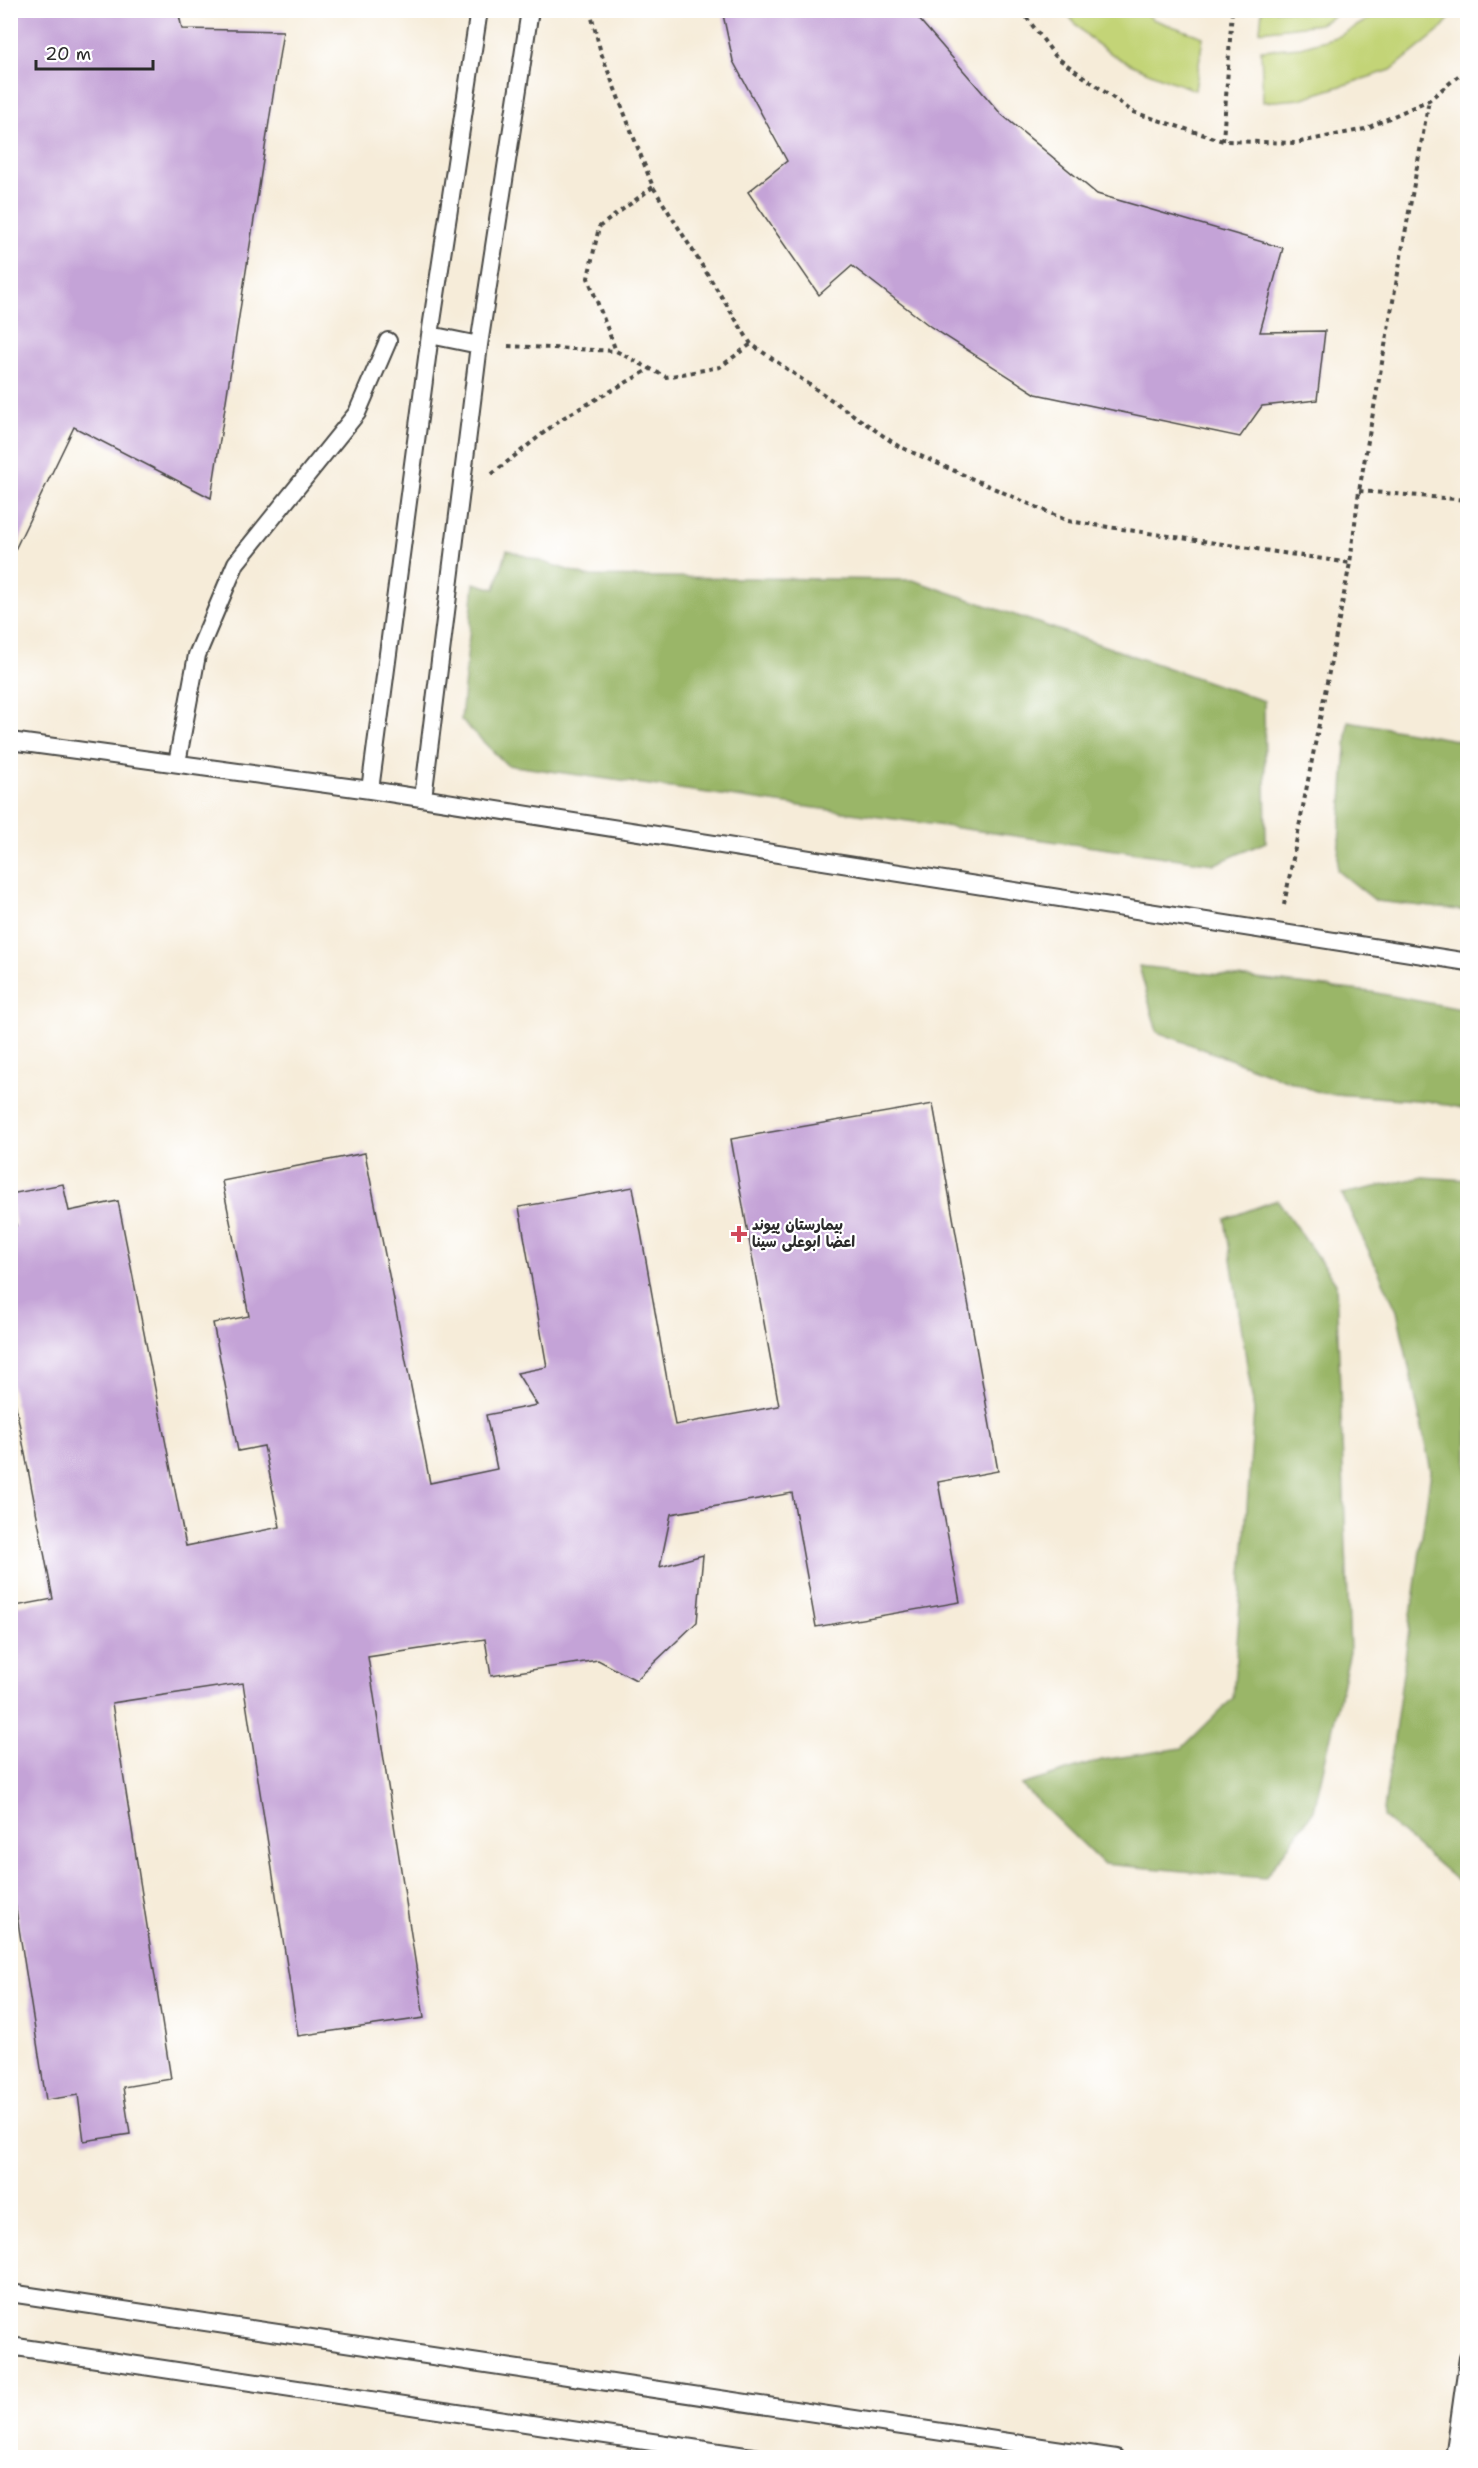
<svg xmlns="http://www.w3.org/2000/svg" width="1478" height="2468" font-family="'Shantell Sans','Playpen Sans Arabic',sans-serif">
	<rect width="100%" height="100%" fill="#fff"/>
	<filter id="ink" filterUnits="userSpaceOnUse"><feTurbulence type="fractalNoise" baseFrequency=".0167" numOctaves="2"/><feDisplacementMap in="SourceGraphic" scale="12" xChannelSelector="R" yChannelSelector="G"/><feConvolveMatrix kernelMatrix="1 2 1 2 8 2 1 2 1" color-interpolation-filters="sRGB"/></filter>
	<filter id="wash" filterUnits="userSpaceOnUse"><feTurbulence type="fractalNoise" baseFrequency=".008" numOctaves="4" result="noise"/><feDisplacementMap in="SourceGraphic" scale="24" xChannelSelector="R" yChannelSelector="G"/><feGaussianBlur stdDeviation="1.35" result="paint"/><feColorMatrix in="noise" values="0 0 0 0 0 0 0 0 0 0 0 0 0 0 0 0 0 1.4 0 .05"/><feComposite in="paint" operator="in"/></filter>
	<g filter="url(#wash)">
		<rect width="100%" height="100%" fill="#f6ecd9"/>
		<path fill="#c3d477" stroke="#778051" stroke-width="1.5" d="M 1065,11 L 1143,11 L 1152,19 L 1203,37 L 1195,90 C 1143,71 1099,57 1065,11 Z
			M 1262,11 L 1263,10 L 1343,11 L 1320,24 L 1260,31 Z
			M 1383,11 L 1456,11 L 1438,32 L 1391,70 L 1300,99 L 1263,102 L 1261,50 L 1301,47 L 1339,36 Z"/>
		<path fill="#9ab668" stroke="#62704a" stroke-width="1.5" d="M 507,550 L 586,576 L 913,580 L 1264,701 L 1266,842 L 1215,864 L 507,765 L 461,720 L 474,583 L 495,589 Z
			M 1348,721 L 1467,742 L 1467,911 L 1376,901 L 1337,870 Z
			M 1139,966 L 1371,992 L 1467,1010 L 1467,1109 L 1428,1101 L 1321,1093 L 1157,1032 Z
			M 1423,1177 L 1467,1180 L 1467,1889 L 1383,1817 L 1431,1471 L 1397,1311 L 1342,1194 Z
			M 1277,1200 L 1336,1283 L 1350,1652 L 1314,1810 L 1265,1878 L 1103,1864 L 1021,1785 L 1102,1760 L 1182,1748 L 1233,1698 L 1254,1411 L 1225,1219 Z"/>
		<g id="blocks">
			<path fill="#c4a3d7" d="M 10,10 L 178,10 L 182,29 L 283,31 L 211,498 L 74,427 L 10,560 Z
				M 722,10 L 911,10 L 1001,114 L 1097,194 L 1283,248 L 1260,332 L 1325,331 L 1317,400 L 1262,406 L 1240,437 L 1036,394 L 931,327 L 852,266 L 819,295 L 748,192 L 787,161 L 733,61 Z
				M 933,1104 L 998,1471 L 938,1482 L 960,1602 L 816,1627 L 792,1493 L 671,1514 L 660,1567 L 703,1555 L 697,1622 L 636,1680 L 598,1660 L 491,1676 L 485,1639 L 368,1657 L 424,2018 L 298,2036 L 243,1683 L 112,1703 L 171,2079 L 123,2087 L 130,2134 L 84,2141 L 78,2095 L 46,2100 L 10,1871 L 10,1607 L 53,1599 L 10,1376 L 10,1227 L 16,1226 L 10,1194 L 63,1184 L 69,1211 L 118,1201 L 186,1546 L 280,1527 L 264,1446 L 238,1451 L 213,1323 L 249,1316 L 222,1181 L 365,1153 L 430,1483 L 497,1469 L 486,1415 L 537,1405 L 517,1373 L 547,1367 L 519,1207 L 633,1187 L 675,1425 L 779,1406 L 731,1139 Z"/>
		</g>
	</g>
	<g filter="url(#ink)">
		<use href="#blocks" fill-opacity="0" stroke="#494845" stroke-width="1.5"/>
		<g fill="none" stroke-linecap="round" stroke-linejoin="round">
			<defs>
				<path id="lane" d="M 430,335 L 479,345
					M 10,741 L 370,790 L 1468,962
					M 177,763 L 197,655 L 236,563 L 357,413 L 388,341
					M 370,790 L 430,335 L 479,10
					M 423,798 L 479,345 L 530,10
					M 10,2293 L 1116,2458
					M 10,2346 L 759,2458
					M 1454,2458 L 1468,2358"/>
			</defs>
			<use href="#lane" stroke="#494845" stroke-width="20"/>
			<path stroke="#494845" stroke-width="4" stroke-dasharray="4.5 4.5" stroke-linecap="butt" d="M 590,10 L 601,53 L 653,187 L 751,344 L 898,446 L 1068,521 L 1350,563
				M 1021,10 L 1056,57 L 1133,112 L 1223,141 L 1295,143 L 1365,129 L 1429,100 L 1468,68
				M 1223,141 L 1232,10
				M 653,187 L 599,227 L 588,278 L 616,351 L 666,377 L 720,367 L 751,344
				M 508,346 L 616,351
				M 492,474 L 561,419 L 650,369
				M 1359,491 L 1468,500
				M 1284,905 L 1350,563 L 1359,491 L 1429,100"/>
			<use href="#lane" stroke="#fff" stroke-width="16"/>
		</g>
	</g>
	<path fill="#d1495b" stroke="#fff" stroke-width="2" d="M736 1225h6v6h6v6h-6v6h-6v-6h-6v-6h6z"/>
	<g text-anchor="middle" stroke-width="4.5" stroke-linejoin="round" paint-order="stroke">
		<g font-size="15" font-weight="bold" fill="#2b2b2b" stroke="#fff" text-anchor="start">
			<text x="752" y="1230">بیمارستان پیوند<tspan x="752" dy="17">اعضا ابوعلی سینا</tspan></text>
		</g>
	</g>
	<rect width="1478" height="2468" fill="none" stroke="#fff" stroke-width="36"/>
	<path d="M36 60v9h117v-9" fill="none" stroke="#2b2b2b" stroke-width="3"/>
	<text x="45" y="60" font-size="18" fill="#2b2b2b" stroke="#ffffff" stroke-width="4.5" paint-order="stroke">20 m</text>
</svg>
